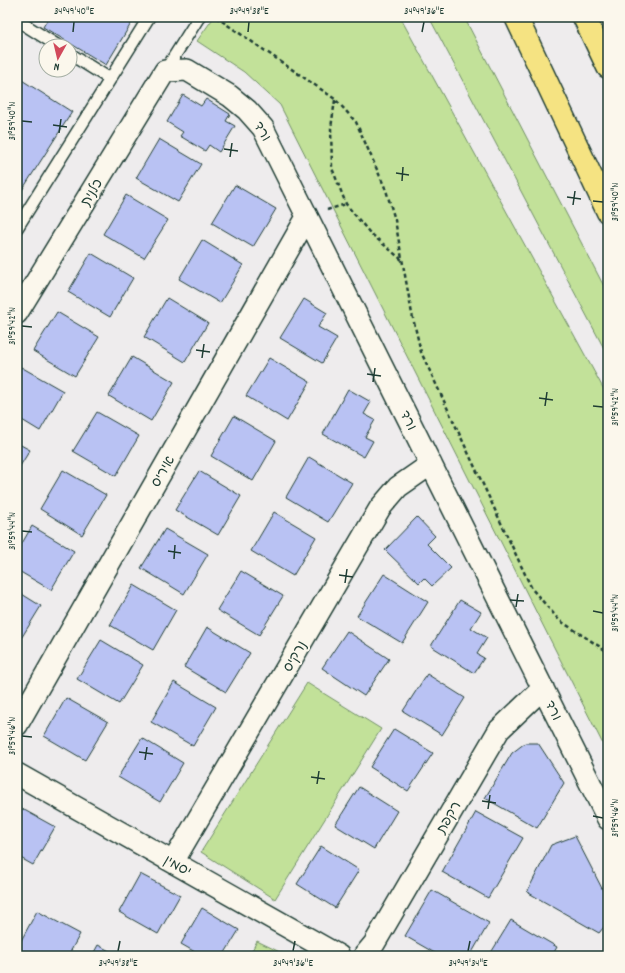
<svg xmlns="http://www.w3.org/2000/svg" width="625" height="973" font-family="Dekko,'Playpen Sans Hebrew',sans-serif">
	<rect width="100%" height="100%" fill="#eeeced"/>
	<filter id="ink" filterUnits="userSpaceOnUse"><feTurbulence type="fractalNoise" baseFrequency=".025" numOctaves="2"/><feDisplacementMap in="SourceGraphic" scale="8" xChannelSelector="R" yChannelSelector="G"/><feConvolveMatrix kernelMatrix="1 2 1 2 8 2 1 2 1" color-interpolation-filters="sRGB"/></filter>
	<g filter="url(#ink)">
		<path fill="#c2e199" stroke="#708f66" d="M 214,17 L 400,17 L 608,397 L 608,754 L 280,105 L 244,72 L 197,41 Z
			M 429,17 L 464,17 L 608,294 L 608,356 Z
			M 307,683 L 381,729 L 275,899 L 201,852 Z
			M 257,941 L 288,956 L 249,956 Z"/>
		<path fill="#b9c2f3" stroke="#1f3d34" d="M 49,17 L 135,17 L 106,65 L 43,27 Z
			M 17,77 L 72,112 L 17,198 Z
			M 183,95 L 201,106 L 206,99 L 230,114 L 226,121 L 235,126 L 219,152 L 209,145 L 205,151 L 180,136 L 183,132 L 167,122 Z
			M 159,139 L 201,164 L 178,202 L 136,178 Z
			M 235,185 L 276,209 L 253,247 L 212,223 Z
			M 126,195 L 168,220 L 144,258 L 103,234 Z
			M 202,240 L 243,265 L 220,303 L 179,279 Z
			M 91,253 L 133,278 L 110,317 L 68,292 Z
			M 167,298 L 208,323 L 185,362 L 144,337 Z
			M 304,299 L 327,313 L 318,327 L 337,338 L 322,363 L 280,338 Z
			M 57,312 L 99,337 L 75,376 L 33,351 Z
			M 132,357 L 174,382 L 151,421 L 109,396 Z
			M 269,358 L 310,382 L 287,421 L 246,396 Z
			M 21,367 L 63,391 L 40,431 L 17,417 L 17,374 Z
			M 348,389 L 371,402 L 364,414 L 375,420 L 365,437 L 373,441 L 364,457 L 323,434 Z
			M 97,412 L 139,436 L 116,476 L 73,451 Z
			M 234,416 L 276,441 L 253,481 L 211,456 Z
			M 17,443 L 30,450 L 17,471 Z
			M 309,457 L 352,483 L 328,522 L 286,497 Z
			M 63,470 L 106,495 L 82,535 L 40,509 Z
			M 199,471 L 241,496 L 218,535 L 175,510 Z
			M 274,512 L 316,537 L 293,576 L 251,551 Z
			M 417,517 L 435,536 L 427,544 L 451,568 L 432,586 L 424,578 L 419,583 L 385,550 Z
			M 32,526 L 74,551 L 51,590 L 17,570 L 17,552 Z
			M 165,529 L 208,554 L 184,594 L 141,568 Z
			M 241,571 L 283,596 L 259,635 L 217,610 Z
			M 384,574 L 428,602 L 402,643 L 357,616 Z
			M 134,585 L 176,610 L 153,650 L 110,625 Z
			M 17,591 L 41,606 L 17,645 Z
			M 460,600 L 481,612 L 471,628 L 487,638 L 477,654 L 484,658 L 474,673 L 431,646 Z
			M 207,627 L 250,653 L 226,692 L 184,667 Z
			M 347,631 L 389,659 L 364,696 L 322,668 Z
			M 101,640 L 143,665 L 119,704 L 77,679 Z
			M 427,674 L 465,698 L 442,735 L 403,711 Z
			M 174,682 L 216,707 L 193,746 L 151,722 Z
			M 66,698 L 108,722 L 85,760 L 44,736 Z
			M 394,729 L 433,753 L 408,791 L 370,767 Z
			M 142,738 L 183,763 L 160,802 L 118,777 Z
			M 525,743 L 538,743 L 564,783 L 537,828 L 485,798 L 512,753 Z
			M 359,787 L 397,811 L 374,849 L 335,825 Z
			M 17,806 L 55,827 L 33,865 L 17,856 Z
			M 476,812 L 523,838 L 488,898 L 442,872 Z
			M 575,836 L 608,900 L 608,922 L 599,933 L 527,892 L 551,845 Z
			M 321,846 L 359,870 L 335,908 L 297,884 Z
			M 140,874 L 180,895 L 158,934 L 119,912 Z
			M 432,890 L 489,923 L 470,956 L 440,956 L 405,936 Z
			M 202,908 L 239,930 L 223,956 L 202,956 L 181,944 Z
			M 37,911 L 80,934 L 68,956 L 22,956 L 17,953 L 17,948 Z
			M 511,920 L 557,947 L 552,956 L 489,956 Z
			M 98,945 L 119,956 L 92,956 Z"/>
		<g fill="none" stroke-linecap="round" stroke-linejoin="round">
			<defs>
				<path id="service" d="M 17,20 L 58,46
					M 70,54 L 110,79
					M 165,71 L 199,17
					M 17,228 L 149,17"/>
				<path id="minor" d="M 17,313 L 165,71 L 187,70 L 230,96 L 247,110 L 263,128 L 608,819
					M 17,725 L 307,217
					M 17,774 L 339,956
					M 173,862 L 380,508 L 398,487 L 431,464
					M 364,956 L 374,944 L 499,730 L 543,688"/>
				<path id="trunk" d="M 516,17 L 608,212
					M 584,17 L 608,67"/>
			</defs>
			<use href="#service" stroke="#1f3d34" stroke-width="14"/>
			<use href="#minor" stroke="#1f3d34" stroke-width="24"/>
			<use href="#trunk" stroke="#1f3d34" stroke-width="25"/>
			<path stroke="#1f3d34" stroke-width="2.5" stroke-dasharray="4 3" stroke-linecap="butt" d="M 216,17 L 335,99 L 356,122 L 386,190 L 395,220 L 412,314 L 421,352 L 532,589 L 559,620 L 608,652
				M 335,100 L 331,128 L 332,168 L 346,204 L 369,232 L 402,260
				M 327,210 L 346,204
				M 608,701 L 608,705"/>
			<use href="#service" stroke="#fbf7ec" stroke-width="11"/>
			<use href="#minor" stroke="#fbf7ec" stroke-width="21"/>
			<use href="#trunk" stroke="#f5e382" stroke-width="22"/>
		</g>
	</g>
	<path fill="none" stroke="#1f3d34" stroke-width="1.5" d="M 73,32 L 74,22M 248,32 L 249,22M 422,32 L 424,22M 22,121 L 32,122M 53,125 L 67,127M 59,133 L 61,119M 224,149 L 238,151M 230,157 L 232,143M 396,173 L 409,175M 402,181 L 403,167M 567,197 L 581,199M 593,201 L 603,202M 573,205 L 575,191M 22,326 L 32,327M 196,350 L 210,352M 202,358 L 204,344M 367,374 L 381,376M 373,382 L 375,368M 539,398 L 553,400M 545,406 L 547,392M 593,406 L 603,407M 22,531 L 32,532M 168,551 L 181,553M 174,559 L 175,545M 339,575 L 353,577M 345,583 L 347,569M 510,600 L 524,601M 516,607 L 518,594M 593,611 L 603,613M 22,736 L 32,737M 139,752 L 153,754M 145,760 L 147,747M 311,777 L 325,779M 317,784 L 319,771M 482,801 L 496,803M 488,809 L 490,795M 593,816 L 603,818M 118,951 L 120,941M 293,951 L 295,941M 468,951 L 470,941"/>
	<g text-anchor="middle" stroke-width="4" stroke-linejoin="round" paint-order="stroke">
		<g font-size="14" fill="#1f3d34" stroke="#fbf7ec">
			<text transform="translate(263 131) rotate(58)" y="5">ורד</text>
			<text transform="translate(91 192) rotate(-59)" y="5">כלנית</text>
			<text transform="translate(409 420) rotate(63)" y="5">ורד</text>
			<text transform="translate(162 471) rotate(-60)" y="5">איריס</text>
			<text transform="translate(294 656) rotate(-60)" y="5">נרקיס</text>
			<text transform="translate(554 710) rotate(63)" y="5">ורד</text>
			<text transform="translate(448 817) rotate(-60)" y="5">רקפת</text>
			<text transform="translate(178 865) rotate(29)" y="5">יסמין</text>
		</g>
	</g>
	<rect width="625" height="973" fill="none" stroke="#fbf7ec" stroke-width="44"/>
	<g transform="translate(58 58) rotate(188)"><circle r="19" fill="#fbf7ec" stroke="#a3ada2"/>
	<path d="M0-3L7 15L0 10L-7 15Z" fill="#d1495b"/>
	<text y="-6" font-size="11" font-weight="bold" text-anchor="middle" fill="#1f3d34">N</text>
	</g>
	<rect x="22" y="22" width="581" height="929" fill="none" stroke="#1f3d34" stroke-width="1.5"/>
	<g font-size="10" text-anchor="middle" fill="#1f3d34">
		<text x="74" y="14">34°49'40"E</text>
		<text x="249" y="14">34°49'38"E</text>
		<text x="424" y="14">34°49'36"E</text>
		<text transform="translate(11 121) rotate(-90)" y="4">31°59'40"N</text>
		<text transform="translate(614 202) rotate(-90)" y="4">31°59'40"N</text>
		<text transform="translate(11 326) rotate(-90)" y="4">31°59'42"N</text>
		<text transform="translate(614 407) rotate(-90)" y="4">31°59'42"N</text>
		<text transform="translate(11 531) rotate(-90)" y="4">31°59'44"N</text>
		<text transform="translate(614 613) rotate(-90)" y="4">31°59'44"N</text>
		<text transform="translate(11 736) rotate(-90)" y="4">31°59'46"N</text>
		<text transform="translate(614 818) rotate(-90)" y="4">31°59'46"N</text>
		<text x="118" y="966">34°49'38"E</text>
		<text x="293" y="966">34°49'36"E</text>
		<text x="468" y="966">34°49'34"E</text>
	</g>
</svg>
